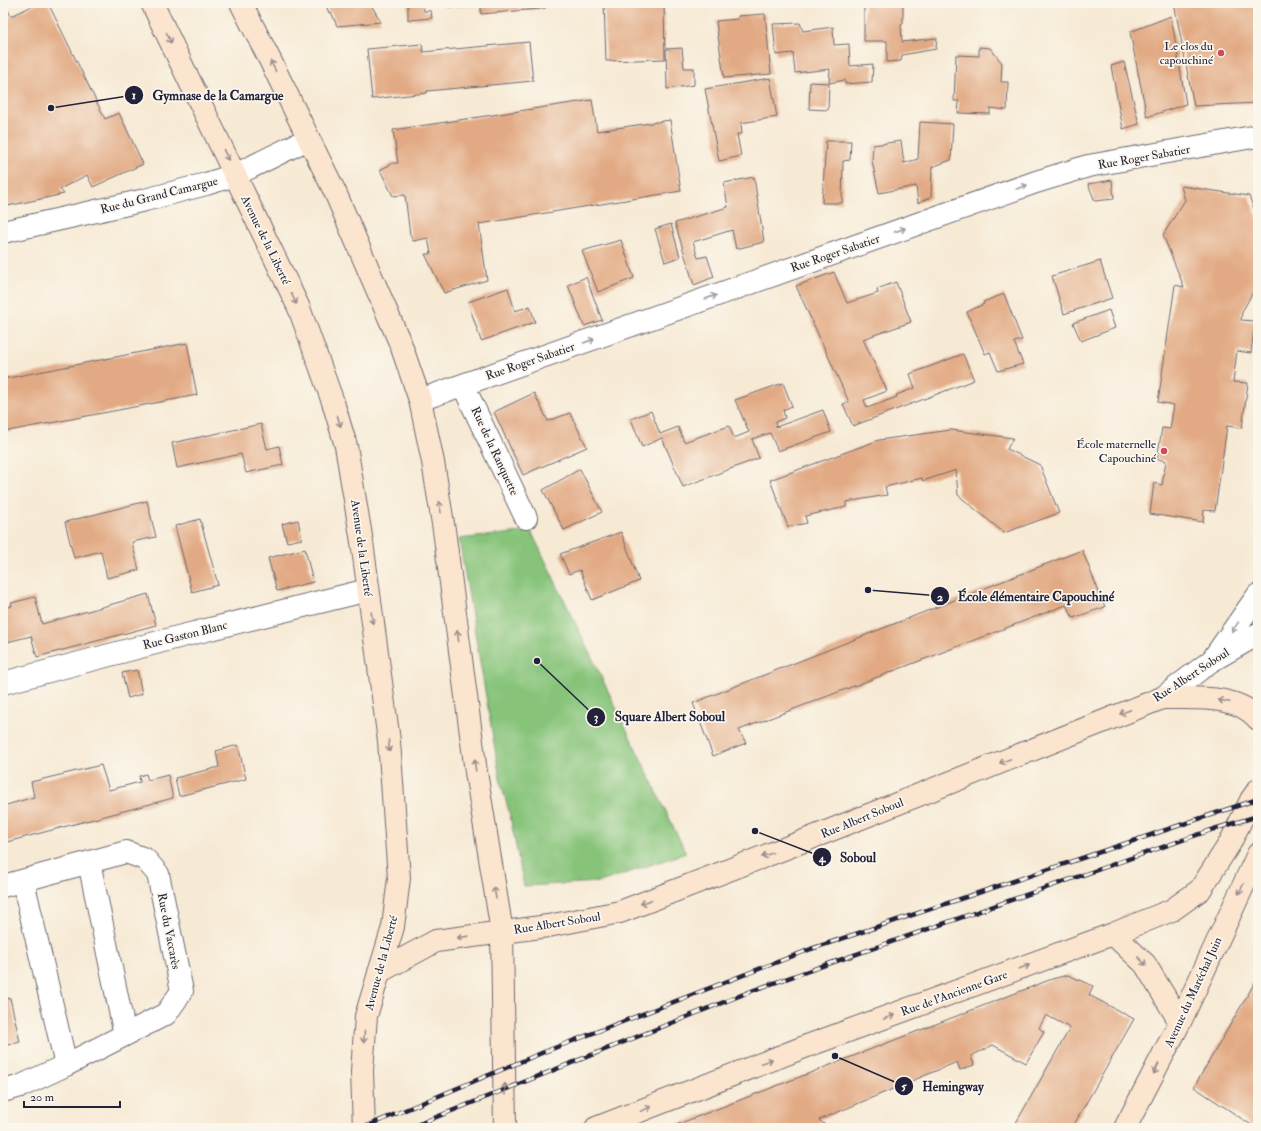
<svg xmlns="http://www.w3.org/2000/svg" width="1261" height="1131" font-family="'IM FELL Double Pica',serif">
	<rect width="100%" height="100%" fill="#fbf7ec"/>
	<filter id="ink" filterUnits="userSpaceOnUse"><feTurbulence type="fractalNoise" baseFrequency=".025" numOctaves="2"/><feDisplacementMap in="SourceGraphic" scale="8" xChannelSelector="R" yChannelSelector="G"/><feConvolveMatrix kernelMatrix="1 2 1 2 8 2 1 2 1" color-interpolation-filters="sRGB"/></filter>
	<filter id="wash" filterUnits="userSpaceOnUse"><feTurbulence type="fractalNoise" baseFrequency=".012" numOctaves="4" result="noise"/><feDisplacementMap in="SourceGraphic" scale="16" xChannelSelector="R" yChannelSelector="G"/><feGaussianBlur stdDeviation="0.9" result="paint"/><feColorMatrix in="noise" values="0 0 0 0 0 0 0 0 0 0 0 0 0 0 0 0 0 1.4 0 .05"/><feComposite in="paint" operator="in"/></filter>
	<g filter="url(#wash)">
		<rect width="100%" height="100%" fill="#f7ead5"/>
		<path fill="#87c47a" stroke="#54735a" d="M 531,531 L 686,853 L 600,882 L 524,886 L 509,811 L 501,784 L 459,539 Z"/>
		<g id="blocks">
			<path fill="#e2aa84" d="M 3,3 L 4,3 L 11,16 L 39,3 L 48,3 L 105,119 L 119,113 L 143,164 L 93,187 L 87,175 L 60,189 L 64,194 L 3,207 Z
				M 325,3 L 370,3 L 381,22 L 337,26 L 331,12 L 329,13 Z
				M 408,3 L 423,3 L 424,11 L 431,11 L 432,18 L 408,20 Z
				M 447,3 L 550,3 L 550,4 L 545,4 L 545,8 L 539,9 L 481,14 L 481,6 L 447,7 Z
				M 604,3 L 664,3 L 665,59 L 606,61 Z
				M 864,3 L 903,3 L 903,24 L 901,25 L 902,42 L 937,38 L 936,49 L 902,55 L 901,61 L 887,62 L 887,41 L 864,41 Z
				M 1174,3 L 1258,3 L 1258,103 L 1194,106 Z
				M 765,14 L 771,74 L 724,78 L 716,21 L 738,19 L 738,16 Z
				M 1171,16 L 1186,104 L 1147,117 L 1130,32 Z
				M 800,23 L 803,31 L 833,27 L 834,45 L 849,44 L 850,66 L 873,64 L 872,82 L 845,84 L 845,80 L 829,83 L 828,110 L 809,109 L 810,82 L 829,83 L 830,69 L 795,73 L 793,53 L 776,55 L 773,24 Z
				M 529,42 L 533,81 L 427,91 L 427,93 L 372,99 L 367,49 L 422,44 L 423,52 Z
				M 979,47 L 990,48 L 1002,63 L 1001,82 L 1008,82 L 1007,110 L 990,108 L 990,114 L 958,113 L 959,101 L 954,101 L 956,55 L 979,56 Z
				M 682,48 L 684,68 L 694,68 L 694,85 L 667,89 L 666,49 Z
				M 1124,62 L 1139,124 L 1123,129 L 1111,66 Z
				M 770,78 L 777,117 L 741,123 L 742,134 L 737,134 L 741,156 L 719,161 L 705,89 Z
				M 592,100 L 597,131 L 670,120 L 681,191 L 479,224 L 487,280 L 444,293 L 425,254 L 431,254 L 428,238 L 413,241 L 410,235 L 405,195 L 393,196 L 380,170 L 393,163 L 398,163 L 393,130 Z
				M 920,122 L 953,124 L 951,160 L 932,167 L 931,197 L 918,203 L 916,186 L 879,193 L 872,161 L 873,145 L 901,141 L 904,163 L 918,159 Z
				M 826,141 L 851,141 L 850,160 L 843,161 L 842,203 L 822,203 Z
				M 754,177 L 764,242 L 736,249 L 732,230 L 693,242 L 698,258 L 707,256 L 714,277 L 694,285 L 675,223 L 728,207 L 724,183 Z
				M 1112,180 L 1114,199 L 1095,201 L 1088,184 Z
				M 1181,186 L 1249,196 L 1258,219 L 1258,283 L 1242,312 L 1241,320 L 1255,321 L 1251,353 L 1237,351 L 1233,382 L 1248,383 L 1242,428 L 1227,426 L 1215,511 L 1204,510 L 1203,522 L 1150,514 L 1154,483 L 1162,485 L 1166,461 L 1157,459 L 1162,428 L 1170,429 L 1174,405 L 1158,402 L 1175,285 L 1184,287 L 1163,235 L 1185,200 Z
				M 671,224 L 680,257 L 665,262 L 655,229 Z
				M 621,240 L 634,278 L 598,292 L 582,251 Z
				M 1100,261 L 1112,298 L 1064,314 L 1052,276 Z
				M 834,272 L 847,303 L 878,293 L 877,289 L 896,282 L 911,322 L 863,339 L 887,391 L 864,400 L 867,408 L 897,397 L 896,395 L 915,388 L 910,374 L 963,354 L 974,380 L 853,426 L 843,404 L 849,402 L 796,286 Z
				M 586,277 L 602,320 L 584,326 L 568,285 Z
				M 508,288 L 515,311 L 530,306 L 535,322 L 481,341 L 468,302 Z
				M 1004,294 L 1022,340 L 1014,342 L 1023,364 L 998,371 L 990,352 L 985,354 L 967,312 L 984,304 L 983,302 Z
				M 1109,310 L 1115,328 L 1081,341 L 1073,323 Z
				M 187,343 L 197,395 L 3,432 L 3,379 Z
				M 783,383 L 792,406 L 783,410 L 785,418 L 775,422 L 776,427 L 823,410 L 831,432 L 778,451 L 770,433 L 752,439 L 759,458 L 683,487 L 662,438 L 642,447 L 631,419 L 651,411 L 660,434 L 678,427 L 684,442 L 729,426 L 734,438 L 749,432 L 735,400 Z
				M 534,393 L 548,421 L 570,413 L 587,447 L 523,475 L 494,412 Z
				M 261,424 L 267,449 L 279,446 L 283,465 L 246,473 L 241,454 L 177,468 L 172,443 Z
				M 951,430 L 1013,438 L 1007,449 L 1040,465 L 1059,513 L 1004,533 L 958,495 L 956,470 L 923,481 L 922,478 L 885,487 L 887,495 L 846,502 L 846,507 L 805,516 L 807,523 L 788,527 L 770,480 L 879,440 Z
				M 580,469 L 602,512 L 564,530 L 543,490 Z
				M 147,501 L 156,537 L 132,542 L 139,570 L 107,578 L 101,551 L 74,558 L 65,522 Z
				M 200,519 L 218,585 L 192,592 L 175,526 Z
				M 298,520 L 302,539 L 287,542 L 282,524 Z
				M 621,532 L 639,581 L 592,600 L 580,570 L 569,574 L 560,554 Z
				M 305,549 L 313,582 L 277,591 L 268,558 Z
				M 1082,550 L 1105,607 L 1073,618 L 1066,605 L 739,730 L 746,743 L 713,756 L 693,703 Z
				M 148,594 L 156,625 L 37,657 L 31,636 L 3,643 L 3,608 L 12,606 L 11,603 L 35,597 L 42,624 Z
				M 137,670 L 142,694 L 128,698 L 122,673 Z
				M 238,745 L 246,779 L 179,796 L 175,778 L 219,767 L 216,751 Z
				M 101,765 L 109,790 L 140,782 L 139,776 L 146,774 L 148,780 L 168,775 L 173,798 L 3,843 L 3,806 L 34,797 L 31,782 Z
				M 1068,975 L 1093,986 L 1089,995 L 1134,1019 L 1072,1128 L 1013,1128 L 1070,1028 L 1046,1015 L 1039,1028 L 1044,1032 L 1026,1063 L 993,1045 L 971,1056 L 974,1065 L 960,1070 L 957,1062 L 819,1120 L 829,1128 L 668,1128 L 1052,979 Z
				M 1258,977 L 1258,1123 L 1256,1128 L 1194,1087 Z
				M 10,998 L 20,1042 L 3,1046 L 3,1000 Z"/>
		</g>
	</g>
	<g filter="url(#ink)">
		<use href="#blocks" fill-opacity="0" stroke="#6d6871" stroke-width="1"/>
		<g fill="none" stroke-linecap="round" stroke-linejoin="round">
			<defs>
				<path id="street" d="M 3,232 L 145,200 L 206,184 L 235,175 L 308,139
					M 463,385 L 526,518
					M 420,400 L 1036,182 L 1088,166 L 1258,136
					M 1215,656 L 1258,595
					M 3,683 L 182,636 L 368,590
					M 1162,698 L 1211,661 L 1258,634
					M 89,862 L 125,1035
					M 23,881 L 66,1065
					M 3,886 L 126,852 L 145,859 L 158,874 L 182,991 L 166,1014 L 66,1065 L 21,1086 L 3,1091"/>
				<path id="secondary" d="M 152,3 L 299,308 L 333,402 L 346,446 L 362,542 L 389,741 L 399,878 L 393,927 L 366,1016 L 362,1071 L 364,1128
					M 241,3 L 273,66 L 335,192 L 401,345 L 420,400 L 433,462 L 444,530 L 476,772 L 502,932 L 505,1128
					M 1113,934 L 1145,964 L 1180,1022
					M 379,972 L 436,941 L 548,926 L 620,912 L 791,846 L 1162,698 C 1192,699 1236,693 1258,719
					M 596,1128 L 807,1046 L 1113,934 L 1172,910 L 1200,890 L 1230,843 L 1251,800 L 1258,790
					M 1125,1128 L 1180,1022 L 1258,854"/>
			</defs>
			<use href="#street" stroke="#6d6871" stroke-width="24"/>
			<use href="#secondary" stroke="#6d6871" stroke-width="24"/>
			<use href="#street" stroke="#fff" stroke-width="22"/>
			<use href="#secondary" stroke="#fbe5cf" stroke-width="22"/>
			<defs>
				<path id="rail" d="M 362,1128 L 544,1052 L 811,949 L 1258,799
					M 409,1128 L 754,990 L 1214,829 L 1258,816"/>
			</defs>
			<use href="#rail" stroke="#22223b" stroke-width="4.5"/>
			<use href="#rail" stroke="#fbf7ec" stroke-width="3" stroke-dasharray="9" stroke-linecap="butt"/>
		</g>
		<defs><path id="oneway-shaft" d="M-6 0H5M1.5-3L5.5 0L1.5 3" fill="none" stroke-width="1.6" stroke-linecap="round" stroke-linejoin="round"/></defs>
		<g stroke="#998d8c">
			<use href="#oneway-shaft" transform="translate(169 38) rotate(64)"/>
			<use href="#oneway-shaft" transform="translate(273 66) rotate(-116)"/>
			<use href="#oneway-shaft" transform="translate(226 155) rotate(65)"/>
			<use href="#oneway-shaft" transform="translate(294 299) rotate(64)"/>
			<use href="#oneway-shaft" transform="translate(339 421) rotate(73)"/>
			<use href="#oneway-shaft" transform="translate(440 507) rotate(-99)"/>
			<use href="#oneway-shaft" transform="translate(372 618) rotate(82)"/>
			<use href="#oneway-shaft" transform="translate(458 636) rotate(-97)"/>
			<use href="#oneway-shaft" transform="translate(1224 701) rotate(-168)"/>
			<use href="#oneway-shaft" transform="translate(1125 712) rotate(158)"/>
			<use href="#oneway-shaft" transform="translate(389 746) rotate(86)"/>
			<use href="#oneway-shaft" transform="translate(1005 761) rotate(158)"/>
			<use href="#oneway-shaft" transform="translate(475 765) rotate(-97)"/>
			<use href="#oneway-shaft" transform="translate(767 855) rotate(159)"/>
			<use href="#oneway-shaft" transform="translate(1241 889) rotate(115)"/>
			<use href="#oneway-shaft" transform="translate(495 893) rotate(-100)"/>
			<use href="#oneway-shaft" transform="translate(646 902) rotate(159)"/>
			<use href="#oneway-shaft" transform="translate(463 937) rotate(172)"/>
			<use href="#oneway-shaft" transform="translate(1142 961) rotate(45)"/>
			<use href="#oneway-shaft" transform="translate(1024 967) rotate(-20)"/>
			<use href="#oneway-shaft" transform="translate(889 1017) rotate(-20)"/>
			<use href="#oneway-shaft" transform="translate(364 1037) rotate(95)"/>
			<use href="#oneway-shaft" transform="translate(767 1061) rotate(-21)"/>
			<use href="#oneway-shaft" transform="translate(1156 1069) rotate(117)"/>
			<use href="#oneway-shaft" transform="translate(505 1089) rotate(-90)"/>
			<use href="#oneway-shaft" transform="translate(646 1109) rotate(-21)"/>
		</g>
		<g stroke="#9c9ca7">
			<use href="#oneway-shaft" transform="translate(1022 187) rotate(-19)"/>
			<use href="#oneway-shaft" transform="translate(900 230) rotate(-19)"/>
			<use href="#oneway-shaft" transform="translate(711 297) rotate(-19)"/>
			<use href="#oneway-shaft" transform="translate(589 341) rotate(-19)"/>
			<use href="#oneway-shaft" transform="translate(1235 627) rotate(125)"/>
		</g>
	</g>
	<g fill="#d1495b" stroke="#fbf7ec" stroke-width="1.5">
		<circle cx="1221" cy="53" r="4"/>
		<circle cx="1164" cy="451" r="4"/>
	</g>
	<g text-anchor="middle" stroke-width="3.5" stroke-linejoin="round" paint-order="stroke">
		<g font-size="12" fill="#22223b" stroke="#fbf7ec" text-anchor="end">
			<text x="1213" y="50">Le clos du<tspan x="1213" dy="14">capouchiné</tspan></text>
			<text x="1156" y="448">École maternelle<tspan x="1156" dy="14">Capouchiné</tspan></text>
		</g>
		<g font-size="12" fill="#22223b" stroke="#fbf7ec">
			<text transform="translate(1144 157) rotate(-10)" y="4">Rue Roger Sabatier</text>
			<text transform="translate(159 195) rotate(-14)" y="4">Rue du Grand Camargue</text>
			<text transform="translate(266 240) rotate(64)" y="4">Avenue de la Liberté</text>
			<text transform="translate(835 253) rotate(-19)" y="4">Rue Roger Sabatier</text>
			<text transform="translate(530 361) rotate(-19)" y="4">Rue Roger Sabatier</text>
			<text transform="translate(495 451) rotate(65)" y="4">Rue de la Ranquette</text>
			<text transform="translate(362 548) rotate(82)" y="4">Avenue de la Liberté</text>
			<text transform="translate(185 635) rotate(-14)" y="4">Rue Gaston Blanc</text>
			<text transform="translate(1191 675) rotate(-33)" y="4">Rue Albert Soboul</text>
			<text transform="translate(862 818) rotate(-22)" y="4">Rue Albert Soboul</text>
			<text transform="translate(557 923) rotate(-9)" y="4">Rue Albert Soboul</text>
			<text transform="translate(169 931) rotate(79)" y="4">Rue du Vaccarès</text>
			<text transform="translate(381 963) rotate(-75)" y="4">Avenue de la Liberté</text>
			<text transform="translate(1193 992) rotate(-65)" y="4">Avenue du Maréchal Juin</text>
			<text transform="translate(954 993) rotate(-20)" y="4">Rue de l'Ancienne Gare</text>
		</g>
	</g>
	<path fill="none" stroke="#22223b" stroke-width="1.5" d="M51 108L134 95M868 590L940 596M537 661L596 717M755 831L822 857M835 1056L904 1086"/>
	<g fill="#22223b" stroke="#fbf7ec" stroke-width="1.5">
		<circle cx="51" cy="108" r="4"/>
		<circle cx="868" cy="590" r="4"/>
		<circle cx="537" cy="661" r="4"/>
		<circle cx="755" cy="831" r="4"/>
		<circle cx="835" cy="1056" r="4"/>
		<circle cx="134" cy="95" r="10"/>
		<circle cx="940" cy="596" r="10"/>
		<circle cx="596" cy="717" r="10"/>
		<circle cx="822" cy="857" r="10"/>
		<circle cx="904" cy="1086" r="10"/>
	</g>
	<g font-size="12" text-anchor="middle" font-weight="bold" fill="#fff">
		<text x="134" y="99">1</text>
		<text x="940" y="601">2</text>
		<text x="596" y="721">3</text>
		<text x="822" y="862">4</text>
		<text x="904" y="1090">5</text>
	</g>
	<g font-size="13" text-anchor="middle" font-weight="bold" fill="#22223b" stroke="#fbf7ec" stroke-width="3.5" stroke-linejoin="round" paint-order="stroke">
		<text x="218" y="100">Gymnase de la Camargue</text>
		<text x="1036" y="601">École élémentaire Capouchiné</text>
		<text x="670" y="721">Square Albert Soboul</text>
		<text x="858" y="862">Soboul</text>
		<text x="953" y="1091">Hemingway</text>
	</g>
	<rect width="1261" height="1131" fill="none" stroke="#fbf7ec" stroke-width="16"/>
	<path d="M24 1101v6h96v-6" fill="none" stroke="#22223b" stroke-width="2"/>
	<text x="30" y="1101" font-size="12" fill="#22223b" stroke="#fbf7ec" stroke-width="3" paint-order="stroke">20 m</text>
</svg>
